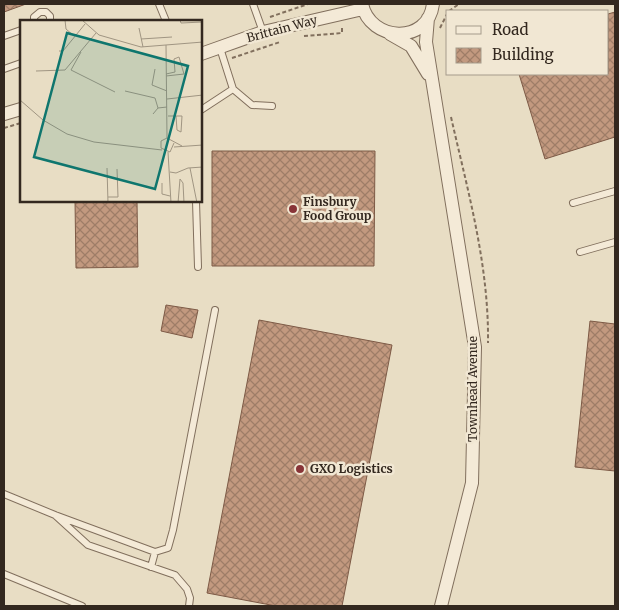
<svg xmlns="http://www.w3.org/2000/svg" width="619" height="610" font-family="Merriweather,serif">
	<defs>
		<pattern id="building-cross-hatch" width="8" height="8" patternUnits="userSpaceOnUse" patternTransform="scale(1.25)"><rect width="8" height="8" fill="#c2997f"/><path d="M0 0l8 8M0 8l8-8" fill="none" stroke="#9e7d67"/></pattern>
	</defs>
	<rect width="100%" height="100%" fill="#e8ddc4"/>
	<path fill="url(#building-cross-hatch)" stroke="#7d5a46" d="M 4,4 L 26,4 L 4,12 Z
		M 615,12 L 615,137 L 545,159 L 519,74 L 608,74 L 608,14 Z
		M 212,151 L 375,151 L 374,266 L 212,266 Z
		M 75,201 L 137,201 L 138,267 L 76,268 Z
		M 166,305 L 198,310 L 192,338 L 161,331 Z
		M 259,320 L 392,345 L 342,606 L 276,606 L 207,593 Z
		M 590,321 L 615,324 L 615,471 L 575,467 Z"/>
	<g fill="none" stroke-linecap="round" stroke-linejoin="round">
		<defs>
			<path id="lane" d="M 159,4 L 166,21
				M 253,4 L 263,32
				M 34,21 L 34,17 L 40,12 L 46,12 L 50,16 L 50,21
				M 4,36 L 21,30
				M 220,48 L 233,89 L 252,105 L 272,106
				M 4,69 L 21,63
				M 201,110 L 233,89
				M 196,201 L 198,267
				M 573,203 L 615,191
				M 580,252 L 615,242
				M 4,494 L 55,515 L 88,545 L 175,575 L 187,589 L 190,598 L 189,606
				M 55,515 L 155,552 L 168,548 L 173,530 L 215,310
				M 151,567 L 155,552
				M 4,574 L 82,606"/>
			<path id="street" d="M 362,4 C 370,42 428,45 433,4
				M 428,18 L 426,42 L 475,347 L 472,483 L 441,606
				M 390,34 L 411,46 L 428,74
				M 201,54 L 263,32 L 363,9
				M 4,114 L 21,109"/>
		</defs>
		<use href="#lane" stroke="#816f5d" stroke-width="8"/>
		<use href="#street" stroke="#816f5d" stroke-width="14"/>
		<path stroke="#816f5d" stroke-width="2" stroke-dasharray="4 2.5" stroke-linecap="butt" d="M 449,11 L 459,4
			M 270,17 L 308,4
			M 440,28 L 448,12
			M 304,36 L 342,33 L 342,27
			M 232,58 L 280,42
			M 451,117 C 468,192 489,265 488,343
			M 4,128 L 21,123"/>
		<use href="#lane" stroke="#f4ead7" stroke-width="6"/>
		<use href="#street" stroke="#f4ead7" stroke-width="12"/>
	</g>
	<g fill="#883437" stroke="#f1e7d3" stroke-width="2">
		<circle cx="293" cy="209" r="5"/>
		<circle cx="300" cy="469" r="5"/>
	</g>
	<g text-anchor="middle" stroke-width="5" stroke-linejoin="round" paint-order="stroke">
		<g font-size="12" fill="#33281f" stroke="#f1e7d3">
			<text transform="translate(282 29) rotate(-15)" y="4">Brittain Way</text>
			<text transform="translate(473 389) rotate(-90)" y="4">Townhead Avenue</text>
		</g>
		<g font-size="12" font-weight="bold" fill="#33281f" stroke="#f1e7d3" text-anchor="start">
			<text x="303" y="206">Finsbury<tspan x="303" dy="14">Food Group</tspan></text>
			<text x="310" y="473">GXO Logistics</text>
		</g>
	</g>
	<g transform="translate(20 20)">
		<rect width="182" height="182" fill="#e8ddc4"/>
		<path fill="none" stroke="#a09582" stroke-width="1" d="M 45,0 L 46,9 L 54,16M 62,0 L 79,15 L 121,27 L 183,22M 160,0 L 161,3 L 183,2M 119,8 L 123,27M 121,19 L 152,17M 146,25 L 147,118M 39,31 L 43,31 L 65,4M 61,32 L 51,50 L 95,72M 135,49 L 132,65 L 147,71M 16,51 L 45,50 L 76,13M 146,54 L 155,52 L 154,39 L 159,37 L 164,54 L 146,56M 105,71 L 135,78 L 138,88M 147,79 L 183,75M 0,80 L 23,100 L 47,114 L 74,122 L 142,130M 133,94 L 138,88 L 147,87M 148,96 L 162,96 L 161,112 L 157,110 L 156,96M 154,123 L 150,132 L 141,128 L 141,121 L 147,118 L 162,126M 154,127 L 183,125M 148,132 L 151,183M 87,148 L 88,183M 170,148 L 177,183M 150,152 L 156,153 L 168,148 L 183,147M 142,163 L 142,174 L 150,176M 88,177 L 98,177 L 97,149M 158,183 L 160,159 L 163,163 L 164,183"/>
		<path fill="#0f766e" fill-opacity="0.15" stroke="#0f766e" stroke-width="2.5" d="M 47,13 L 168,46 L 135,169 L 14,137 Z"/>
		<rect width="182" height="182" fill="none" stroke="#33281f" stroke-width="2.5"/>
	</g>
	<rect width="619" height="610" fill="none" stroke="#33281f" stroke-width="10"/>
	<rect x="446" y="10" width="162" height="65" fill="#f1e7d3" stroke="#a59b8b"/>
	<rect x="456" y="26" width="25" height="8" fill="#f4ead7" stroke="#a59b8b"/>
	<text x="492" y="35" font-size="15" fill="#33281f">Road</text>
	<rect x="456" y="48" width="25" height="15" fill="url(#building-cross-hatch)" stroke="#a59b8b"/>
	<text x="492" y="60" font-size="15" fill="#33281f">Building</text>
</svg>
